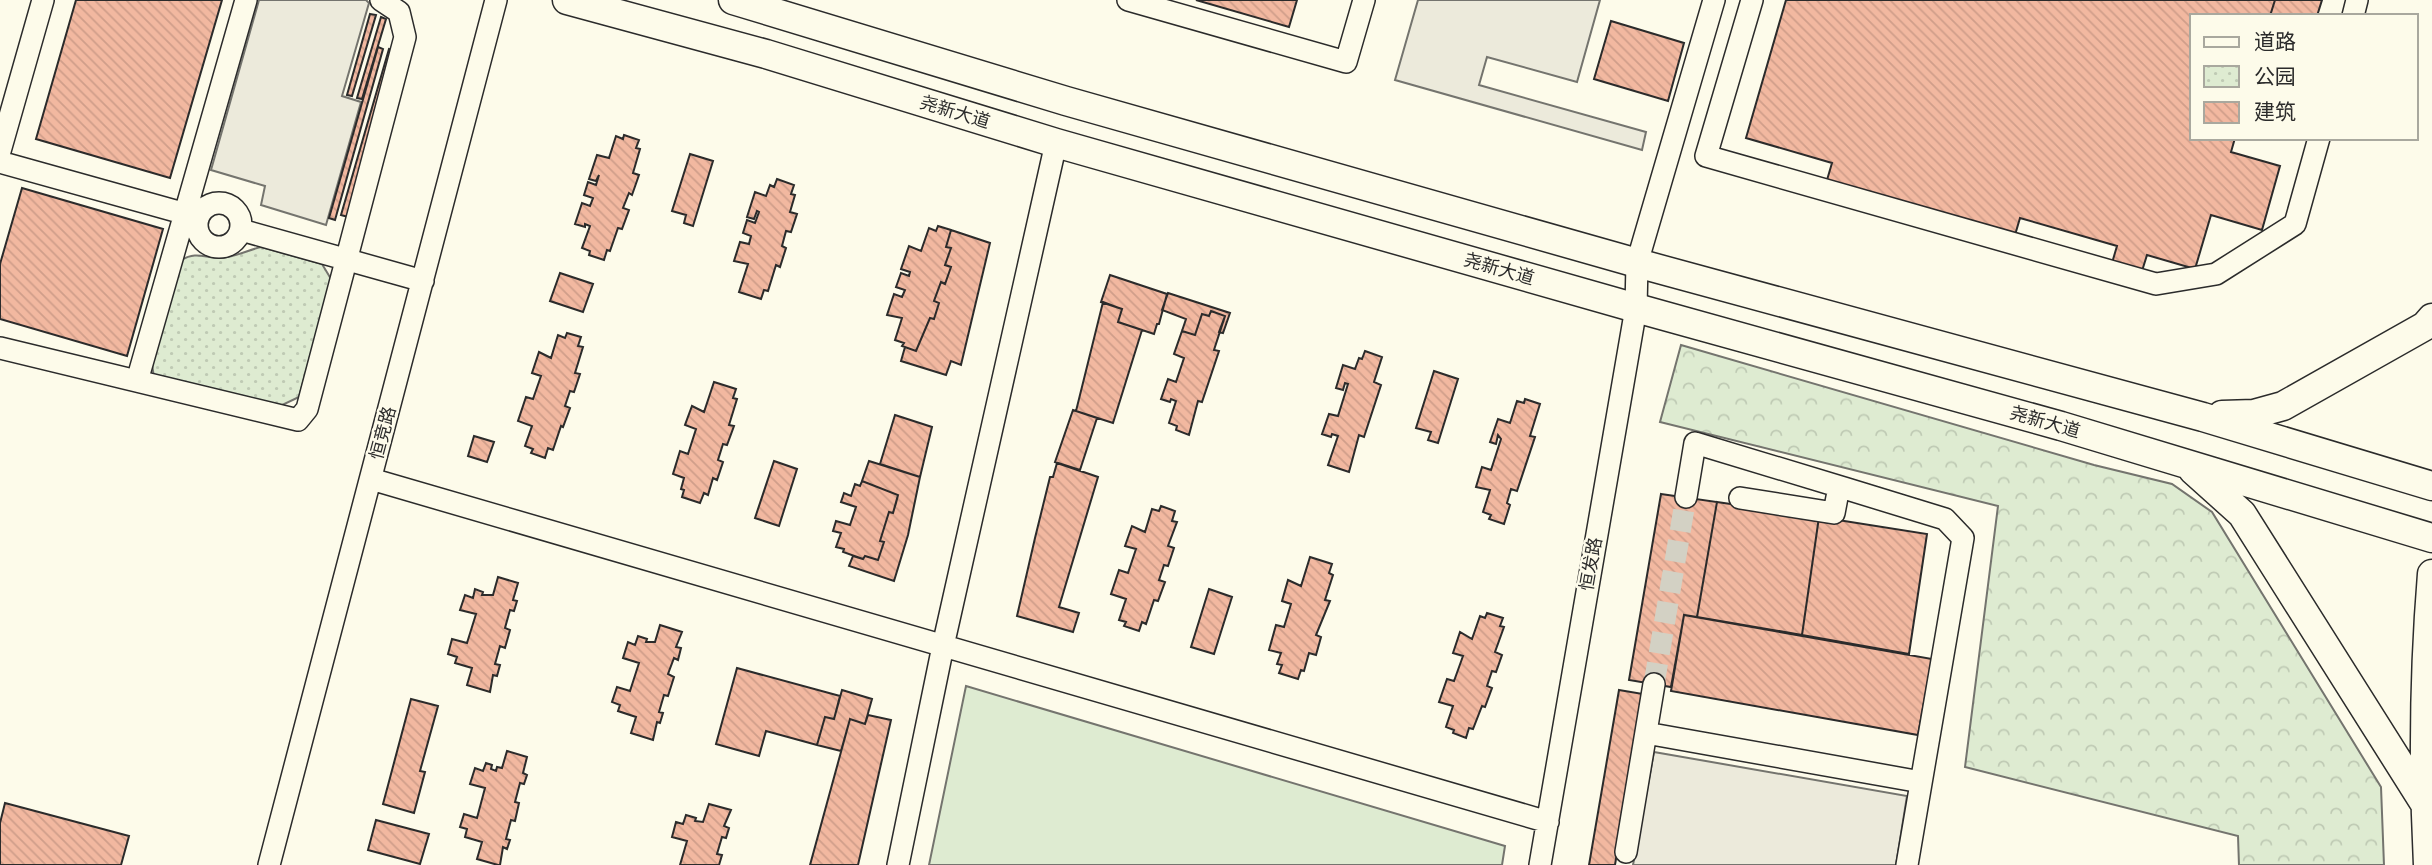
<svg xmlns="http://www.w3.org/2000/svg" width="2432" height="865" font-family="'Roboto Condensed','Noto Sans SC',sans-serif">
	<defs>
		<pattern id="forest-crowns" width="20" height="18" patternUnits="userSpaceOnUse" patternTransform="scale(1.75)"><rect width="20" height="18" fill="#deebd1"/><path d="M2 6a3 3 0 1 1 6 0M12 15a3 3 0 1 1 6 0" fill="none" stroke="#bfcab4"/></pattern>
		<pattern id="park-dots" width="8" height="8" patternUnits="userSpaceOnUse" patternTransform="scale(1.75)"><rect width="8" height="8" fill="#deebd1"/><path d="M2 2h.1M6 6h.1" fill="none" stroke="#bfcab4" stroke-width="1.8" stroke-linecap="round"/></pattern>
		<pattern id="building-back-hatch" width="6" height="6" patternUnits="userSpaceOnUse" patternTransform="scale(1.75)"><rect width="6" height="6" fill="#f2b8a0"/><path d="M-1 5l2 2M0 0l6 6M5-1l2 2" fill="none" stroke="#d09e8a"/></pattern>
	</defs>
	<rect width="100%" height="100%" fill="#fdfbea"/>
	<path fill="#deebd1" stroke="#74746e" stroke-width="2" d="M 966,686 L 1505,846 L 1502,865 L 929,865 Z"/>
	<path fill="url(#forest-crowns)" stroke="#74746e" stroke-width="2" d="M 1681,345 L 2094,465 L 2172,484 L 2212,512 L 2381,787 L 2384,865 L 2239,865 L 2238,836 L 1965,767 L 1998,506 L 1660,422 Z"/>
	<path fill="url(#park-dots)" stroke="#74746e" stroke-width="2" d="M 261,247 L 322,264 L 331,279 L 299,397 L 276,408 L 154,378 L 150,350 L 181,260 C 197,251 204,258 221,258 C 235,257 248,250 261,247 Z"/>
	<path fill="#eceadb" stroke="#74746e" stroke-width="2" d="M 259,0 L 366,0 L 369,3 L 342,96 L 361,102 L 326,225 L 261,205 L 265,186 L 211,170 Z
		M 1418,0 L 1600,0 L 1577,82 L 1487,57 L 1479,85 L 1646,132 L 1642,150 L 1395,80 Z
		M 1654,752 L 1907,796 L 1896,865 L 1633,865 Z"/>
	<path fill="url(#building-back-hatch)" stroke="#2b2b2b" stroke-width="2" d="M 76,0 L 222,0 L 170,178 L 36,139 Z
		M 1196,0 L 1297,0 L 1289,27 Z
		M 1786,0 L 2275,0 L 2270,16 L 2192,16 L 2192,138 L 2235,138 L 2231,152 L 2280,166 L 2262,230 L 2211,215 L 2195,269 L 2147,255 L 2142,271 L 2112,263 L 2117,246 L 2020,218 L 2015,235 L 1827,180 L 1832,163 L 1746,138 Z
		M 2275,0 L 2322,0 L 2317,16 L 2270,16 Z
		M 370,14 L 376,15 L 352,96 L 347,95 Z
		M 381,17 L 386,19 L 362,99 L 357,98 Z
		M 1611,21 L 1684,43 L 1668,101 L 1594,79 Z
		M 378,47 L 383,49 L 335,220 L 329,218 Z
		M 389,49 L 396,51 L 348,217 L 341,215 Z
		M 624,135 L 639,140 L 636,148 L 640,149 L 633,173 L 639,175 L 632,195 L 629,193 L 623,208 L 629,210 L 622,229 L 618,228 L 610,251 L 607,250 L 604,260 L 589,255 L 590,251 L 582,248 L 590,226 L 585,224 L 585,227 L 575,224 L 582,203 L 590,206 L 593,198 L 584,195 L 588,182 L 596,185 L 599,175 L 596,181 L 589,179 L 597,155 L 609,158 L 616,136 L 623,139 Z
		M 690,154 L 713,161 L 693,226 L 684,223 L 686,215 L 672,211 Z
		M 777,179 L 794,185 L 791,194 L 795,195 L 790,212 L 797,214 L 791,232 L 786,231 L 782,246 L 786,248 L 780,267 L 776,265 L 768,291 L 764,290 L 761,299 L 739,292 L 748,264 L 734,261 L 740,242 L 749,244 L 751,236 L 743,233 L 747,220 L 755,223 L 759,212 L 757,211 L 754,219 L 747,217 L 755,192 L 766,196 L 770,185 L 774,187 Z
		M 22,188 L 163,229 L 127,356 L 0,319 L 0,264 Z
		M 938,226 L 951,230 L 946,247 L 951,248 L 945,265 L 951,267 L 945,284 L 941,282 L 934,301 L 939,303 L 934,319 L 930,318 L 916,351 L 902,346 L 904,343 L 895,340 L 902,318 L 887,315 L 894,294 L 902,297 L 905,290 L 896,287 L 901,273 L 909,276 L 910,272 L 901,269 L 909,246 L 921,251 L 929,228 L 936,231 Z
		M 951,230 L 990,243 L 961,365 L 951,361 L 946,375 L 901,361 L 905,347 L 916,351 L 930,318 L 934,319 L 939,303 L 934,301 L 941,282 L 945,284 L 951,267 L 945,265 L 951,248 L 946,247 Z
		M 560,273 L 593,284 L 583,312 L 550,301 Z
		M 1110,275 L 1167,294 L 1159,324 L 1157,324 L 1154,334 L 1118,322 L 1122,309 L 1101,302 Z
		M 1168,293 L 1230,313 L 1223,333 L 1219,332 L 1225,316 L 1211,311 L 1209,316 L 1202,314 L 1195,335 L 1182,331 L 1186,319 L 1162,310 Z
		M 1103,302 L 1122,309 L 1118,322 L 1142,330 L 1113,423 L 1076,411 Z
		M 1211,311 L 1225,316 L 1214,350 L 1219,351 L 1202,402 L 1198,401 L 1189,435 L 1176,430 L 1177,426 L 1169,423 L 1176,401 L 1171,399 L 1170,402 L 1161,399 L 1168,379 L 1176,382 L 1184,358 L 1174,354 L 1182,331 L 1195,335 L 1202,314 L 1209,316 Z
		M 567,333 L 581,337 L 578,346 L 583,347 L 575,373 L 580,374 L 574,392 L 570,391 L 565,406 L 570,408 L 563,427 L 561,426 L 553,450 L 548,448 L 545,458 L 531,453 L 533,449 L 525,446 L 532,426 L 518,421 L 526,397 L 533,399 L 541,376 L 532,373 L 539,352 L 551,358 L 558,335 L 565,338 Z
		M 1365,351 L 1382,357 L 1374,382 L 1381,385 L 1364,437 L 1359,435 L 1349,472 L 1328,465 L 1338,436 L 1332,434 L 1331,437 L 1322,434 L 1329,414 L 1338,416 L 1348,384 L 1345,383 L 1343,390 L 1336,388 L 1343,365 L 1355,369 L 1359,358 L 1362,359 Z
		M 1434,371 L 1458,379 L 1438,443 L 1428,440 L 1431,432 L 1416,428 Z
		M 714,382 L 736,389 L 733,398 L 737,399 L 729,425 L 734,426 L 727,445 L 723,444 L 718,460 L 723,462 L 717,480 L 713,478 L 708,495 L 704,493 L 700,503 L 682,497 L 684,490 L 681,489 L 684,478 L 673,474 L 680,451 L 688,454 L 696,429 L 685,425 L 692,406 L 704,412 Z
		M 1525,399 L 1540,404 L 1530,436 L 1535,437 L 1517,491 L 1511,489 L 1507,503 L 1510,505 L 1504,524 L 1489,519 L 1491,515 L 1483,512 L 1490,490 L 1476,487 L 1482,467 L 1491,470 L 1501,439 L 1498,435 L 1496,444 L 1490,442 L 1498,419 L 1510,423 L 1517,401 L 1524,403 Z
		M 1073,410 L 1097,418 L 1080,470 L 1055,462 Z
		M 895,415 L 932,427 L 920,477 L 880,464 Z
		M 474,436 L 494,442 L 487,462 L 468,456 Z
		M 774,461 L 797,469 L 779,526 L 755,518 Z
		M 869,461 L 920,477 L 908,535 L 894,581 L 849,566 L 853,556 L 863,559 L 865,556 L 878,560 L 884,542 L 880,541 L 889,512 L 893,513 L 896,503 L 898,495 L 862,481 Z
		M 1057,463 L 1098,477 L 1059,607 L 1079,613 L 1073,632 L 1017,616 L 1035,538 L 1050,477 L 1053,477 Z
		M 862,481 L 898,495 L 893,513 L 889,512 L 880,541 L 884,542 L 878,560 L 865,556 L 863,559 L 843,552 L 844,549 L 836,547 L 841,533 L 833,531 L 836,521 L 850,525 L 856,507 L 841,502 L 844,493 L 851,496 L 855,484 L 860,486 Z
		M 1661,494 L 1717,502 L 1697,617 L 1684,615 L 1671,687 L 1629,680 Z
		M 1717,502 L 1819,517 L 1802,635 L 1697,617 Z
		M 1161,506 L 1175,511 L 1172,521 L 1177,522 L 1168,546 L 1174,548 L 1168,566 L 1164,565 L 1159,580 L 1165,582 L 1158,601 L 1154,600 L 1146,624 L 1142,622 L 1139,631 L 1124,626 L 1126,622 L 1119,620 L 1126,599 L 1111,594 L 1119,570 L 1128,573 L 1136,549 L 1125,546 L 1132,526 L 1145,532 L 1152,509 L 1159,511 Z
		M 1819,517 L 1927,534 L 1909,654 L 1802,635 Z
		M 1310,557 L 1332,564 L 1329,573 L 1333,575 L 1325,600 L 1330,601 L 1316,635 L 1321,637 L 1316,655 L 1309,653 L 1304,671 L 1301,670 L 1298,679 L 1279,673 L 1282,665 L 1277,664 L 1281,653 L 1269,650 L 1276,625 L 1284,627 L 1291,604 L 1282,601 L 1288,580 L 1301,586 Z
		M 498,577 L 518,583 L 513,600 L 517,601 L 514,611 L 510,610 L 505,628 L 510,630 L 505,648 L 500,646 L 495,664 L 500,665 L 497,676 L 493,675 L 490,692 L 467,685 L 472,668 L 455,663 L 457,657 L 448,654 L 452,639 L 467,643 L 476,614 L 460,610 L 465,595 L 473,598 L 475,589 L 483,592 L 482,595 L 493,595 Z
		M 1209,589 L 1232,597 L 1214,654 L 1191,647 Z
		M 1487,613 L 1503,618 L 1500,626 L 1504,627 L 1495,652 L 1502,655 L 1496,672 L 1492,671 L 1487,686 L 1492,688 L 1485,707 L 1482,706 L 1473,729 L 1469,728 L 1466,738 L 1453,733 L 1454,730 L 1446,727 L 1453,706 L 1439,702 L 1447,679 L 1454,681 L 1463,656 L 1453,653 L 1460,632 L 1472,639 L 1480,616 L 1485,618 Z
		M 1684,615 L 1932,659 L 1918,735 L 1671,691 Z
		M 660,625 L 682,632 L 676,647 L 681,648 L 678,660 L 674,658 L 668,674 L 674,677 L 668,696 L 664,695 L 659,712 L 663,713 L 660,723 L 657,722 L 653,740 L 631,733 L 636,717 L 618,711 L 620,705 L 612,702 L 617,687 L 630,691 L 639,663 L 623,658 L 628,642 L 635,645 L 638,636 L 647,639 L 646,642 L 655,642 Z
		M 737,668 L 840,696 L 834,719 L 825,717 L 817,745 L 766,731 L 759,756 L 716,744 Z
		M 842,690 L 872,699 L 865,724 L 850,719 L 841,751 L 817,745 L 825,717 L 834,719 Z
		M 1619,690 L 1643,694 L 1615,865 L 1589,865 Z
		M 411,699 L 438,706 L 420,771 L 425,772 L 414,813 L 383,804 Z
		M 868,715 L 891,720 L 858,865 L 810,865 L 850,719 L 865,724 Z
		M 507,751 L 527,757 L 523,773 L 527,775 L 524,784 L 520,783 L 515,802 L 519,803 L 515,821 L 511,820 L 506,839 L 510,840 L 507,849 L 503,847 L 500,865 L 498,865 L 477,859 L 482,842 L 465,837 L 467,829 L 460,827 L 464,814 L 477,818 L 485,788 L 470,784 L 475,768 L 483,771 L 486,763 L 492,765 L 491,769 L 496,771 L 497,767 L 502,768 Z
		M 5,803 L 129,836 L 121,865 L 0,865 L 0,823 Z
		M 709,804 L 731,810 L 724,826 L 729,828 L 726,838 L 722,837 L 717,854 L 722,855 L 719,865 L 680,865 L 687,841 L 672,837 L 676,822 L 683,824 L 686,815 L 696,818 L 695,821 L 703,822 Z
		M 376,820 L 429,834 L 420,864 L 368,850 Z"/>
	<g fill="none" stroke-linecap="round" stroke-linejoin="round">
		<path stroke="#d3d1c4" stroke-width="21" stroke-dasharray="21 10" stroke-linecap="butt" d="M 1654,684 L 1686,497"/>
		<defs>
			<path id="minor" d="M 1128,0 L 1346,62 L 1364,0
				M 1752,0 L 1706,156 L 2156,284 L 2216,274 L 2295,224 L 2319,138
				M 2353,16 L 2357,0
				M 0,151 L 43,0
				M 0,162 L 197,217
				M197 225a22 22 0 1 1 44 0a22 22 0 1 1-44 0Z
				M 241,230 L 423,281
				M 0,348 L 298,420 L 307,409 L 405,37 L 399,12 L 381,0
				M 137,381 L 246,0
				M 371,479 L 1548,822
				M 1686,497 L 1695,443 L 1844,488
				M 1740,498 L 1834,513 L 1838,492 L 1844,488 L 1945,519 L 1963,538 L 1907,865
				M 1646,733 L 1921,782
				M 1626,852 L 1654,684
				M 269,865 L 496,0
				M 898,865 L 943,646 L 1056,143
				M 1540,865 L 1636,308 L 1637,263 L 1714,0"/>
			<path id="major" d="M 567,0 L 766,54 L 1056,143 L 1636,308 L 2061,426 L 2432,538
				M 733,0 L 1066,101 L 1637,263 L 2203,417 L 2432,486
				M 2222,415 L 2254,414 L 2283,406 L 2425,326 L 2432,318
				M 2193,470 L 2242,514 L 2425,804
				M 2428,865 C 2423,768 2424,671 2432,574"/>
		</defs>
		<use href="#minor" stroke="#2b2b2b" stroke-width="24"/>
		<use href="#major" stroke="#2b2b2b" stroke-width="31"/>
		<use href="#minor" stroke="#fdfbea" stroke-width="21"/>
		<use href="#major" stroke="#fdfbea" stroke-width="28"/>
	</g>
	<g text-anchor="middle" stroke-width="5" stroke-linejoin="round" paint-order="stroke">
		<g font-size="18" fill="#2b2b2b" stroke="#fdfbea">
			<text transform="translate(955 112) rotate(17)" y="6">尧新大道</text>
			<text transform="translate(1499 269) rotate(16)" y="6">尧新大道</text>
			<text transform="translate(2045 422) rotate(16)" y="6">尧新大道</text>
			<text transform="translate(383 433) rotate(-75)" y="6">恒竞路</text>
			<text transform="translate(1591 564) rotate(-80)" y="6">恒发路</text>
		</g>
	</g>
	<rect x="2190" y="14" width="228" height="126" fill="#fdfbea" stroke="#a9a89e" stroke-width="2"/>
	<rect x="2204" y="37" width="35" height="10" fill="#fdfbea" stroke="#a9a89e" stroke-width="2"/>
	<text x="2254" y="49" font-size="21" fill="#2b2b2b">道路</text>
	<rect x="2204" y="66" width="35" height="21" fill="url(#park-dots)" stroke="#a9a89e" stroke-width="2"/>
	<text x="2254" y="84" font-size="21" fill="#2b2b2b">公园</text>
	<rect x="2204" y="102" width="35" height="21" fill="url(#building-back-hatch)" stroke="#a9a89e" stroke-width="2"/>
	<text x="2254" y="119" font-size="21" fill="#2b2b2b">建筑</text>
</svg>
